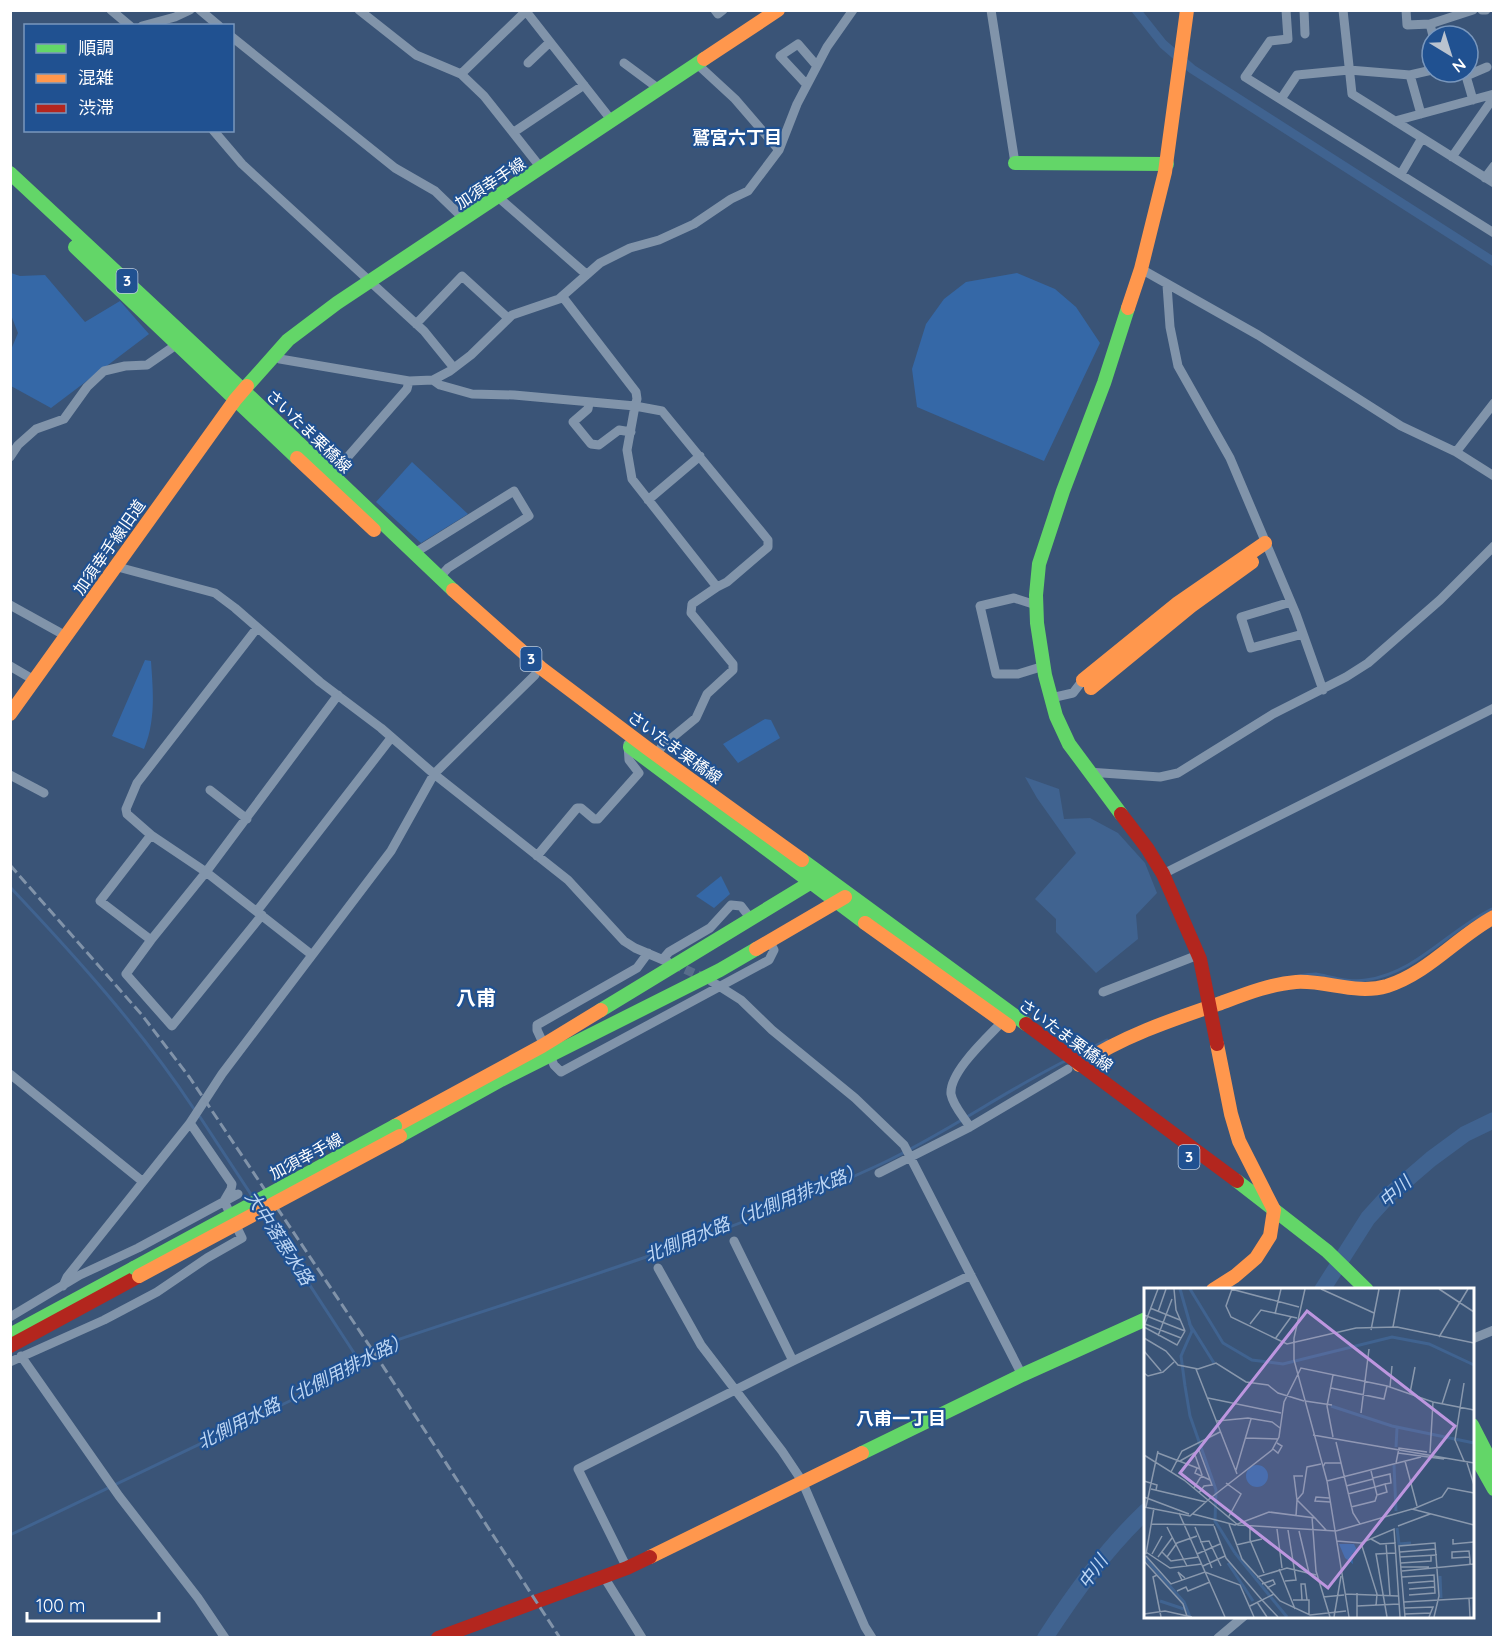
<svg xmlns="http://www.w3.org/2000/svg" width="1504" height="1648" font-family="Quicksand,'Noto Sans JP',sans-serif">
	<rect width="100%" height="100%" fill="#3a5477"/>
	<path fill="#3568a7" d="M 11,273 L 20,276 L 45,275 L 85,322 L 120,301 L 149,334 L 51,408 L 11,386 L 10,352 L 18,333 L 11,315 Z
		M 1017,273 L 1055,289 L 1076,307 L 1100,343 L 1044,461 L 917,407 L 912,369 L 926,324 L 944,299 L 966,282 Z
		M 412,462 L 468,514 L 421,543 L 376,502 Z
		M 145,660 L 151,661 C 153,691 156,720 144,749 L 112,736 Z
		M 765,719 L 771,720 L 780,738 L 738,763 L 723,744 Z
		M 721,876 L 730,894 L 714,908 L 696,896 Z"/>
	<path fill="#406390" d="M 1025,777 L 1059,789 L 1064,819 L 1090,818 L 1118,833 L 1145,863 L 1157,893 L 1136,915 L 1138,939 L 1096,973 L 1056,932 L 1056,919 L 1035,899 L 1076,853 L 1037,798 Z"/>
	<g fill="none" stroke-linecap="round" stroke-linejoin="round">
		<path stroke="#406390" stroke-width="3" d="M 10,887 C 76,957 141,1029 194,1109
			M 1298,976 C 1304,975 1310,974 1316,974 C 1332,977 1350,983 1366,980 C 1417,973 1449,929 1494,908
			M 1075,1056 L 1107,1040
			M 200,1117 L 254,1199
			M 264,1215 L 358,1359
			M 10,1535 L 294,1399 L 358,1359 L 394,1341 C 557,1286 724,1237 881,1164 C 945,1134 1003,1092 1067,1060"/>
		<path stroke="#406390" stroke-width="9" d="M 1136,10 L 1163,44 L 1192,69 L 1494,262"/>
		<path stroke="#406390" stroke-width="16" d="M 1322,1290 L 1368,1218 L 1388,1196 L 1431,1159 L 1465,1134 L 1494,1120
			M 1045,1638 C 1075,1592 1106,1549 1146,1511"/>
		<path stroke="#586e8b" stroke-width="9" stroke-dasharray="9 4.5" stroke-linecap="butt" d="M 673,964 L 707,979"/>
		<path stroke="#8194aa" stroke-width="9" d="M 111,10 L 130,26
			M 200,10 L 219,26
			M 359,10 L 416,55 L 461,74 L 484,96 L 541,168
			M 525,10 L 612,121
			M 715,10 L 718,14 L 723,10
			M 991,10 L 1015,163
			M 1286,10 L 1288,39 L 1270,41 L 1245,77 L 1494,233
			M 1304,10 L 1305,34
			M 1343,10 L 1352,94 L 1494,183
			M 1406,10 L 1407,25 L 1430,24 L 1433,36
			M 1482,10 L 1486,10
			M 1430,24 L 1473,10
			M 142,26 L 175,17 L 190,10
			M 232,37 L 395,168 L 435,191 L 464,219
			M 528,63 L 550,42
			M 624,63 L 659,89
			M 697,64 L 735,99 L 779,150
			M 461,74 L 526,11
			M 1410,75 L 1432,70
			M 807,85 L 780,56 L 798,44 L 817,66
			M 1281,99 L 1297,75 L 1349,70 L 1410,75 L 1421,114
			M 1473,100 L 1466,76 L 1487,67
			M 1395,121 L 1494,94
			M 213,130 L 242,164 L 424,331 L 454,368
			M 514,132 L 584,85
			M 1452,157 L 1494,97
			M 1401,174 L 1422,138
			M 1485,178 L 1494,166
			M 498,197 L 586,274
			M 1141,269 L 1258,335 L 1401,426 L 1456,452 L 1494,476
			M 1167,285 L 1170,327 L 1178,366 L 1230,458 L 1296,614 L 1323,690
			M 416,324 L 462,276 L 508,318
			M 274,354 L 280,359 L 409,381 L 433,380 L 450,371 L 471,355 L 512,315 L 559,299 L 600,263 L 630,248 L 659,240 L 694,224 L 731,199 L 748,191 L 779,150 L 797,104 L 827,47 L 853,10
			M 433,380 L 440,385 L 472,394 L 514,395 L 635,406 L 637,399 L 636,392 L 562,296
			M 589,403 L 588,409 L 573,422 L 591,444 L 599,445 L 619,430 L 631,432
			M 1456,452 L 1494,403
			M 10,457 L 18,445 L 36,429 L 64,419 L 87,387 L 104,371 L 125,366 L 147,365 L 176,345
			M 332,475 L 407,389 L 409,381
			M 648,500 L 700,456
			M 413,554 L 514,491 L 529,516 L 448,568 L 439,578
			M 114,566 L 215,593 L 235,608 L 320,682 L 381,728 L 434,774 L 568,880 L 624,941 L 635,948 L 668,962
			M 1291,602 L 1241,617 L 1251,648 L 1303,634
			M 10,605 L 66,636
			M 1036,605 L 1014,598 L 980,606 L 996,674 L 1018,674 L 1044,666
			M 10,666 L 34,680
			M 1051,698 L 1073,693 L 1083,680
			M 657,754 L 662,746 L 696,718 L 707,694 L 733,670 L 733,664 L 691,613 L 692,604 L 717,587 L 632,479 L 627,450 L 635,406 L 662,411 L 768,540 L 768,547 L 727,582 L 717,587
			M 1088,772 L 1160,777 L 1178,773 L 1273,714 L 1346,677 L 1368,663 L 1440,600 L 1494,546
			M 10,775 L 44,793
			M 210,790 L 247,819
			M 151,835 L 206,872 L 151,940 L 100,901 Z
			M 151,835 L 127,814 L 126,809 L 137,783 L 257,628
			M 537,856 L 577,808 L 581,808 L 594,819 L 598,819 L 639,773 L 629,760 L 628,744
			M 1163,874 L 1494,708
			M 257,911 L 391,738
			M 151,940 L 126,974 L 172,1026 L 262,915
			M 312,955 L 206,872 L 338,695
			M 663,959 L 669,952 L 710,928 L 731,905 L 741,906 L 751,919
			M 711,981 L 741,1000 L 772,1030 L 855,1098 L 904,1145 L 1022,1375
			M 1103,992 L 1198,955
			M 544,1045 L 537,1030 L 537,1025 L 637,968 L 648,953
			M 550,1056 L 554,1065 L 561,1072 L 769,960 L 774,950 L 770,942
			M 10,1074 L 142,1181
			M 970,1127 C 964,1117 953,1106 951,1094 C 949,1072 988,1037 1003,1021
			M 879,1173 L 970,1127 L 1068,1069
			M 734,1241 L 793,1361
			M 658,1268 L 701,1345 L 782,1451 L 802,1481 L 865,1627 L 872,1638
			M 63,1286 L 67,1277 L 190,1123 L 222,1074 L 391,851 L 434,774 L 535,675
			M 10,1317 L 80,1275 L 138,1248 L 238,1194
			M 1472,1339 L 1494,1330
			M 21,1356 L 119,1496 L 198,1598 L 225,1638
			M 10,1362 L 104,1320 L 157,1292 L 207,1258 L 242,1238 L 224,1201 L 231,1189 L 232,1184 L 190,1123
			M 627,1568 L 578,1469 L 793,1361 L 971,1275
			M 604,1577 L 642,1638
			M 1218,1638 L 1244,1616"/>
		<path stroke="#63d668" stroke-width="14" d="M 1015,163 L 1167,164
			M 10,173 L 243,390 L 453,590
			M 75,247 L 297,458
			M 247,386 L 288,340 L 337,303 L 704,59
			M 630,747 L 865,923
			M 1121,814 L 1069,744 L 1056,716 L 1045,675 L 1037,623 L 1036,595 L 1039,564 L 1063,491 L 1104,383 L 1128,308
			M 802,860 L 1026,1024
			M 601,1010 L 818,878
			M 400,1136 L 501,1080 L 720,970 L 756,949
			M 1237,1181 L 1327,1251 L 1367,1290
			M 10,1335 L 134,1268
			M 1472,1425 L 1494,1468
			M 1472,1450 L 1494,1489
			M 862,1453 L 1022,1375 L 1146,1319"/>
		<path stroke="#ff974d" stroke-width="14" d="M 704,59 L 778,10
			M 1128,308 L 1141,269 L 1165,172 L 1187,10
			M 297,458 L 374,530
			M 453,590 L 541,668 L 647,748 L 802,860
			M 1083,680 L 1178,603 L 1265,543
			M 1091,688 L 1191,606 L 1252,562
			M 10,714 L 235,400 L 247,386
			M 865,923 L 1009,1026
			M 756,949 L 845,897
			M 1079,1065 C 1123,1036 1171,1020 1221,1003 C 1245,994 1270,984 1296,982 C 1326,980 1356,995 1387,986 C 1428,973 1457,937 1494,917
			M 395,1126 L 542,1046 L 601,1010
			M 1213,1290 L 1235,1276 L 1256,1258 L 1270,1236 L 1274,1210 L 1239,1141 L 1231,1114 L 1217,1044
			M 650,1557 L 862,1453"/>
		<path stroke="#b3261e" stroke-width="14" d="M 1121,814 L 1147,848 L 1163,874 L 1200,959 L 1217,1044
			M 1026,1024 L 1237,1181
			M 10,1346 L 139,1276
			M 438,1638 L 627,1568 L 650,1557"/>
		<path stroke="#8193a9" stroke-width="3" stroke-dasharray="10 4.5" stroke-linecap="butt" d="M 10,865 L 142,1015 L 190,1078 L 375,1354 L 560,1638"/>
		<path stroke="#63d668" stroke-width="14" d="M 134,1268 L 395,1126"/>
		<path stroke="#ff974d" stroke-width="14" d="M 139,1276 L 400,1136"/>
	</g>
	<g text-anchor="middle" stroke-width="4.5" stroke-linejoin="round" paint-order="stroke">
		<g fill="#205191" stroke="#bccbde" stroke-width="1.5">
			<rect x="116.5" y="269" width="21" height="24" rx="4.5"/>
			<rect x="520.5" y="647" width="21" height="24" rx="4.5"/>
			<rect x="1178.5" y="1145" width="21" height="24" rx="4.5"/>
		</g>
		<g font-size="15" font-weight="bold" fill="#fff">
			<text x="127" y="286">3</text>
			<text x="531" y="664">3</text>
			<text x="1189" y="1162">3</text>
		</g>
		<g font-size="16" fill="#fff" stroke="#205191">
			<text transform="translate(490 183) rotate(-33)" y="6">加須幸手線</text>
			<text transform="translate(309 431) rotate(44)" y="6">さいたま栗橋線</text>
			<text transform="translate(109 547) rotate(-55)" y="6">加須幸手線旧道</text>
			<text transform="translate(675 747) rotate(36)" y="6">さいたま栗橋線</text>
			<text transform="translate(1066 1035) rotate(36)" y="6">さいたま栗橋線</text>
			<text transform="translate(306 1156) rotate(-28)" y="6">加須幸手線</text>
		</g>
		<g font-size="18" font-weight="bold" fill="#fff" stroke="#205191">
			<text x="737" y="144">鷲宮六丁目</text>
			<text x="901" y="1425">八甫一丁目</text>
		</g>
		<g font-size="18" font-style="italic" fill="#bdd6f4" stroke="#205191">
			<text transform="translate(1395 1192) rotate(-42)" y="6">中川</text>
			<text transform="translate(754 1213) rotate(-22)" y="6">北側用水路（北側用排水路）</text>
			<text transform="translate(279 1238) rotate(57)" y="6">大中落悪水路</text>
			<text transform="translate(303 1391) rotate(-27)" y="6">北側用水路（北側用排水路）</text>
			<text transform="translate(1093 1572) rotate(-54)" y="6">中川</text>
		</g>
		<g font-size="20" font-weight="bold" fill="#fff" stroke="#205191">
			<text x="476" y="1005">八甫</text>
		</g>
	</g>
	<g transform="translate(1144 1288)">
		<rect width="330" height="330" fill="#3a5477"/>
		<path d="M102 188a11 11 0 1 1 22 0a11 11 0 1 1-22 0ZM 195,256 L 210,256 L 213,262 L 208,266 L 209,276 L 201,270 Z" fill="#3568a7"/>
		<path fill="none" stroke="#406390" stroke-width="3" d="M 36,1 L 48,43 L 37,68 L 41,98M 46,1 L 79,55 L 108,72 L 139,76 L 248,49 L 285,56 L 330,77M 45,35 L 70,75M 41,98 L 46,128 L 72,202 L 71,233 L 91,265M 187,118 L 248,138 L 330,155M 252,159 L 253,140M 250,177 L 252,223M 253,240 L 255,256 L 267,255M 91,265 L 143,329M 0,269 L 40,314 L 46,329M 84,275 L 109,313M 296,288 L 297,310M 16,313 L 40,321"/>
		<path fill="none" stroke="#8998ad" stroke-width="1.5" d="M 30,1 L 32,22 L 41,43M 87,1 L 155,19M 88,1 L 82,18 L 87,29 L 143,56 L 212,40 L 253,39 L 330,55M 161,1 L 150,50 L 150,72 L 183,193 L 205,329M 177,1 L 230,25M 295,1 L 330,24M 6,20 L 36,32M 14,24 L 22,1M 131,26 L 137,1M 0,27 L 41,43M 1,36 L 37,50M 106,36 L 117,22 L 153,30M 0,38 L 14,1M 0,39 L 33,57 L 41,43M 249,39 L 256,1M 227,42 L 235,1M 14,48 L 28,11M 295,49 L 324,1M 0,50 L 22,63 L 34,77 L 54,81 L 72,75 L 102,94 L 124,97 L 134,105 L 160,113M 131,51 L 147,29M 0,63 L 17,83M 52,81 L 93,186M 0,85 L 4,88 L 19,84 L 30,74M 189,87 L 183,118 L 189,149M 246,99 L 248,78M 187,100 L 240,111 L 243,98M 266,105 L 271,79M 64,110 L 137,125M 161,113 L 188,117M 298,116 L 306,91M 217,125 L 225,61M 73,133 L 104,130 L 128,134 L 136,140M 169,147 L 330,175M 101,150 L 134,151M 192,154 L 209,225 L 216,236M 129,161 L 134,165 L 138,158 L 133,155M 50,164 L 58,187 L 50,200M 14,165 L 56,181M 254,165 L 300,171M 286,165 L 289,114M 0,167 L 40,192 L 94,237 L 192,243M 36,173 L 55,162 L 68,197 L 60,198 L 55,205M 261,173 L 273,218M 320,173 L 311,152 L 320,95M 252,175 L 255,160 L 283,164M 323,175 L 330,197M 179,179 L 181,175 L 197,175M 53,180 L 51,185 L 66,192M 92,182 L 107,131M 27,184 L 38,163 L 76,144M 229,190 L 246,186 L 247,195 L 241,196M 0,193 L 13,197 L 12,202M 183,193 L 277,169M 82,195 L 97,206 L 84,230M 241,196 L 243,204 L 233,207 L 231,199 ZM 202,198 L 229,191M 7,201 L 62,214M 204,206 L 231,199 L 227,183M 330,206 L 330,234M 0,209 L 45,226M 185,210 L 172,209 L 171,213 L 186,214M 64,212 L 128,162 L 135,149 L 140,114 L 157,80 L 243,98 L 289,114 L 330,122M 153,212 L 159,205 L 163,179 L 177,176M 153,212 L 150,188 L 159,188M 0,219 L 46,228 L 64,212M 2,219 L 14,163M 207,219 L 231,213 L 233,207M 269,221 L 298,209 L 304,200 L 330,205M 35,225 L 81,329M 49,226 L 91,237 L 125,224 L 171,230 L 182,242M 152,228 L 153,212 L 171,230M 168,229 L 172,283 L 186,329M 7,236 L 70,237M 85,236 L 98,271 L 136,313 L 166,327 L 202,323M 70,238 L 82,270 L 118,312M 254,238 L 286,226M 23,239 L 43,278M 51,239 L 68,280M 106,239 L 106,252 L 120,285M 133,241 L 138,280M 155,243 L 165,285M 192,243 L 268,221 L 330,237M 227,251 L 236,256 L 251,255 L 256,329M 309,251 L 309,256 L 330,254M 193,253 L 217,255 L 250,241 L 251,255M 56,254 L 65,253 L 77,278M 217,255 L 233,306 L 232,318M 242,256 L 246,308M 92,257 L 118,251M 2,264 L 26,280 L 58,276M 18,264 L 27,273 L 55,269M 256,264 L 292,261M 2,266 L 10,220M 8,266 L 18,248M 53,266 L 76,256M 2,268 L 27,296 L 61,284 L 96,297 L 110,329M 14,269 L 28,250M 23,269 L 33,255 L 53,248M 256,269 L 293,267M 326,269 L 308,270 L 308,264 L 325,263 L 326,272 L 326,277M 0,273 L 39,316 L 43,328M 257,275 L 287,273 L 287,267M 59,278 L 81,268M 257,279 L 285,279M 135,281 L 151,321M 258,283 L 330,276M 13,287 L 9,289 L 17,329M 113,289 L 143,280 L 172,287M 258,289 L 290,287 L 291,305 L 265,307M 38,292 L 34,284 L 41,290M 141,293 L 152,292 L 144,242M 264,295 L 290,293M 118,296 L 129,292 L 131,296 L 123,300M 265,301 L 291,299M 33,303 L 42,299 L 44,303 L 66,294M 213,305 L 213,329M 201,306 L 254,308M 179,309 L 200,307M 325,310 L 326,329M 118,312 L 134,329M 149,312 L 165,312 L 165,327M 158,312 L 157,296 L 161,296 L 163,312M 113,314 L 123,329M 260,314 L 330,310M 106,318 L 130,306M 213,318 L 255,316M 261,320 L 289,319 L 285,329M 0,326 L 21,323 L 48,329M 261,326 L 287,325M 190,329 L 197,288M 243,329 L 232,266 L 251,265M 261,329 L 255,258 L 291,255 L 295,308 L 290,329"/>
		<path fill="#bd96df" fill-opacity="0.15" stroke="#bd96df" stroke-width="3" d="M 163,23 L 311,138 L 184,300 L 36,185 Z"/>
		<rect width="330" height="330" fill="none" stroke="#fff" stroke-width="3"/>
	</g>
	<rect width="1504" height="1648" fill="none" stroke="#ffffff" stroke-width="24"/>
	<rect x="24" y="24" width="210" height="108" fill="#205191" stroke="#7997bd" stroke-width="1.5"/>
	<rect x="36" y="44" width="30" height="9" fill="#63d668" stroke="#7997bd" stroke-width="1.5"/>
	<text x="78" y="54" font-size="18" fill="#ffffff">順調</text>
	<rect x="36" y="74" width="30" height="9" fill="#ff974d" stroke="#7997bd" stroke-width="1.5"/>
	<text x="78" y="84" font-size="18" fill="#ffffff">混雑</text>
	<rect x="36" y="104" width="30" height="9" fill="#b3261e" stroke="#7997bd" stroke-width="1.5"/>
	<text x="78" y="114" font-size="18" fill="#ffffff">渋滞</text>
	<g transform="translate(1450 54) rotate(142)"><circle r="28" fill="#205191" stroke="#7997bd" stroke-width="1.5"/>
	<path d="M0-4.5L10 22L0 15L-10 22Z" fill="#bac3cf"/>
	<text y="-9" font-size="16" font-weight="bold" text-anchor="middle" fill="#ffffff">N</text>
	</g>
	<path d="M27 1612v9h132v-9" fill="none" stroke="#ffffff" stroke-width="3"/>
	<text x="36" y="1612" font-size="18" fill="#ffffff" stroke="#205191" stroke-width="4.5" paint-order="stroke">100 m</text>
</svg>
